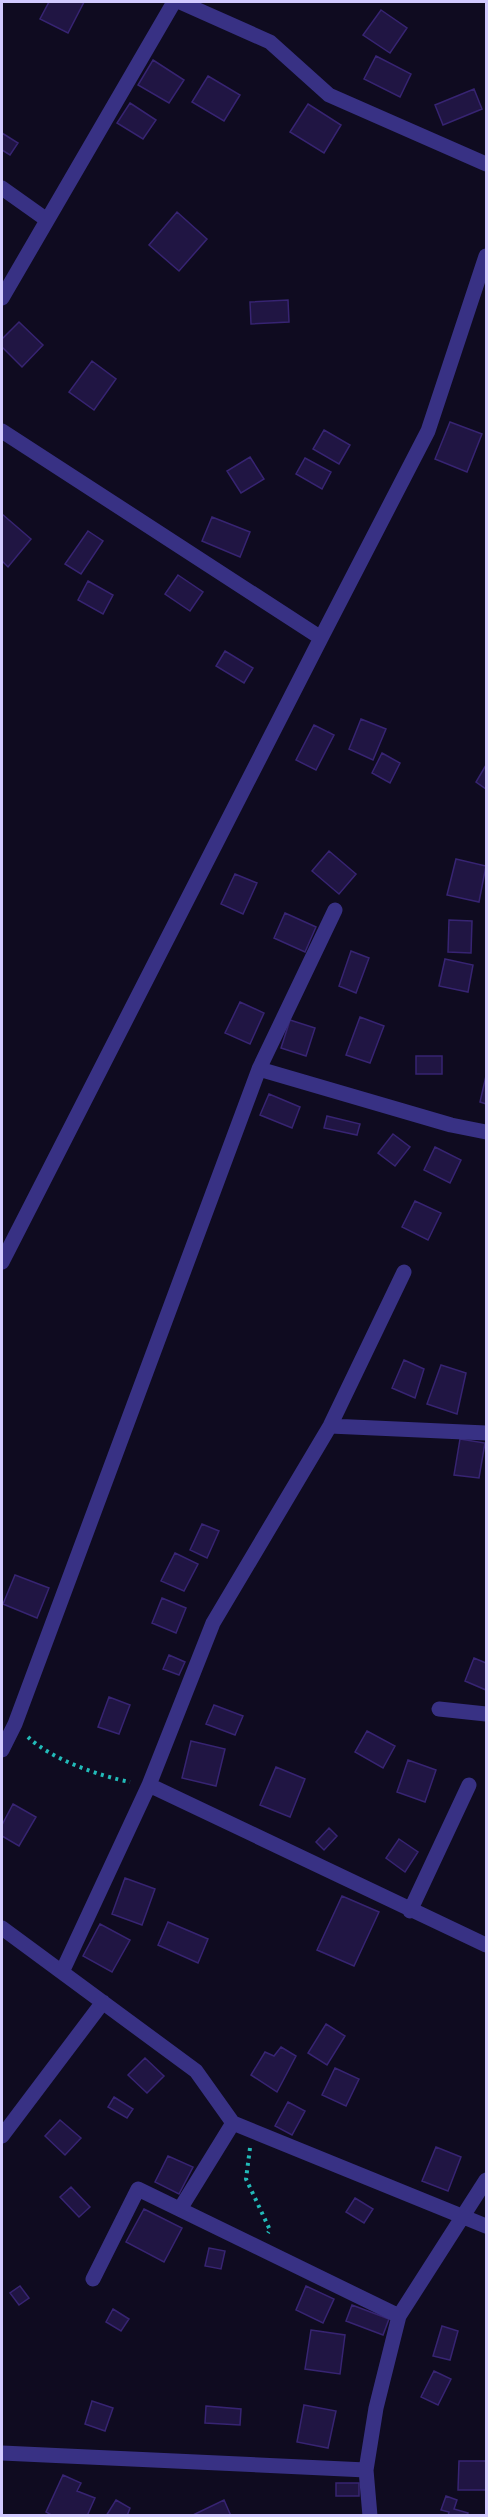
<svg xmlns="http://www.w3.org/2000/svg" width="488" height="2517" font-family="'Titillium Web',sans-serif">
	<rect width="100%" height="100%" fill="#0f0b20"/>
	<path fill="#201543" stroke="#372472" stroke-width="1.5" d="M 49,2 L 84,2 L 68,33 L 40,19 Z
		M 381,10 L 407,28 L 390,53 L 363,35 Z
		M 376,56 L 411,74 L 400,97 L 364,79 Z
		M 153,60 L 184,80 L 169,103 L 138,85 Z
		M 208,76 L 240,95 L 224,121 L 192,102 Z
		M 474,89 L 482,109 L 443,125 L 435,105 Z
		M 130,103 L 156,120 L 143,139 L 117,123 Z
		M 308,104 L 341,125 L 324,153 L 290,132 Z
		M 2,133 L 18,143 L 10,155 L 2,150 Z
		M 177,212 L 207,239 L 179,271 L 149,245 Z
		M 288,300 L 289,322 L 251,324 L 250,302 Z
		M 19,322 L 43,345 L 22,367 L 2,347 L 2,339 Z
		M 92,361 L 116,379 L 94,410 L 69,392 Z
		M 450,422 L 482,434 L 467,472 L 435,459 Z
		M 324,430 L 350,445 L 339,464 L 313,449 Z
		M 250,457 L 264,479 L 241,493 L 227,471 Z
		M 305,458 L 331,472 L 322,489 L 296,474 Z
		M 2,514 L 31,539 L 8,567 L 2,561 Z
		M 212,517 L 250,532 L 240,557 L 202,541 Z
		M 88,531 L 103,541 L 81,574 L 65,564 Z
		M 178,575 L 203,592 L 190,611 L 165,594 Z
		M 88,581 L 113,595 L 103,614 L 78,600 Z
		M 225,651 L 253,668 L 244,683 L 216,666 Z
		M 361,719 L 386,729 L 373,760 L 349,749 Z
		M 314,725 L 334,735 L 316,770 L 296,760 Z
		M 382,753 L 400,763 L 390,783 L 372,773 Z
		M 486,765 L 486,789 L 476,782 Z
		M 329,851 L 356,874 L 339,894 L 312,871 Z
		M 456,859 L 486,866 L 479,902 L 447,895 Z
		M 235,874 L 257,883 L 243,914 L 221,904 Z
		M 285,913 L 316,927 L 305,952 L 274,938 Z
		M 449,920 L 472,921 L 471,953 L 448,952 Z
		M 351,951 L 369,958 L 356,993 L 339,986 Z
		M 445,959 L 473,965 L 468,992 L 439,986 Z
		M 240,1002 L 264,1013 L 250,1044 L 225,1033 Z
		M 360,1017 L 384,1026 L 370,1063 L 346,1055 Z
		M 290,1020 L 315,1028 L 306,1056 L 281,1048 Z
		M 416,1056 L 442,1056 L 442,1074 L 416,1074 Z
		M 486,1076 L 486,1104 L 480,1102 Z
		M 269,1094 L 300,1107 L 292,1128 L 260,1115 Z
		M 327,1116 L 360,1124 L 357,1135 L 324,1128 Z
		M 393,1134 L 410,1147 L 395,1166 L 378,1153 Z
		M 435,1147 L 461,1160 L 450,1183 L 424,1170 Z
		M 415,1201 L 441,1213 L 428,1240 L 402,1227 Z
		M 404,1360 L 424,1369 L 415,1398 L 392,1388 Z
		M 441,1365 L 466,1373 L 457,1414 L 427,1404 Z
		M 460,1439 L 485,1443 L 479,1478 L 454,1475 Z
		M 202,1524 L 219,1531 L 207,1558 L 190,1550 Z
		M 175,1553 L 198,1564 L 184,1591 L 161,1581 Z
		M 15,1575 L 49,1588 L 37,1618 L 3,1604 Z
		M 162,1598 L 186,1608 L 176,1633 L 152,1623 Z
		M 169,1655 L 185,1662 L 179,1675 L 163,1669 Z
		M 474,1658 L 486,1663 L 486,1690 L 465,1681 Z
		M 109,1697 L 130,1705 L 119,1734 L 98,1727 Z
		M 214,1705 L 243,1716 L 235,1735 L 206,1724 Z
		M 367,1731 L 395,1746 L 383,1768 L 355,1752 Z
		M 191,1741 L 225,1749 L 216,1786 L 182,1778 Z
		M 408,1760 L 436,1770 L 425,1802 L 397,1792 Z
		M 276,1767 L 305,1779 L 290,1817 L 260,1805 Z
		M 13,1804 L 36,1817 L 19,1846 L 2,1836 L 2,1825 Z
		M 329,1828 L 337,1836 L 324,1850 L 316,1842 Z
		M 399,1839 L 418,1852 L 405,1872 L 386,1858 Z
		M 125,1878 L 155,1889 L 142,1925 L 112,1914 Z
		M 342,1896 L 379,1912 L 354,1966 L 317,1950 Z
		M 168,1922 L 208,1939 L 198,1963 L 158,1945 Z
		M 100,1924 L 130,1940 L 112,1972 L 83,1956 Z
		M 326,2024 L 345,2036 L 327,2065 L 308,2053 Z
		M 281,2047 L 296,2056 L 277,2092 L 251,2075 L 265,2052 L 274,2056 Z
		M 145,2058 L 164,2076 L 147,2093 L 128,2075 Z
		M 335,2068 L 359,2079 L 346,2106 L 322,2095 Z
		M 114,2097 L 133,2109 L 127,2118 L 108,2107 Z
		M 288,2102 L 305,2111 L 292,2135 L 275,2126 Z
		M 60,2120 L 81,2138 L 65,2155 L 45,2136 Z
		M 436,2147 L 461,2157 L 448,2191 L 422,2181 Z
		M 168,2156 L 193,2167 L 179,2194 L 155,2182 Z
		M 71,2187 L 90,2207 L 79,2217 L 60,2197 Z
		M 355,2198 L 373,2209 L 364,2223 L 346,2212 Z
		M 144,2209 L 182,2228 L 164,2262 L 126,2242 Z
		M 209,2248 L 225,2251 L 221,2269 L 205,2266 Z
		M 20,2286 L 29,2298 L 19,2305 L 10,2293 Z
		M 306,2286 L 334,2299 L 323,2323 L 296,2310 Z
		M 352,2305 L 389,2319 L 383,2335 L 346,2321 Z
		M 113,2309 L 129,2319 L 121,2331 L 106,2322 Z
		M 442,2326 L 458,2331 L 450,2360 L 433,2356 Z
		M 311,2330 L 345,2335 L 340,2374 L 305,2369 Z
		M 434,2371 L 451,2379 L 438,2405 L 421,2397 Z
		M 92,2401 L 113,2408 L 105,2431 L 85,2424 Z
		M 304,2405 L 336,2411 L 328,2448 L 297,2442 Z
		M 206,2406 L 241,2409 L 240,2425 L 205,2423 Z
		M 459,2461 L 486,2461 L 486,2490 L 458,2490 Z
		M 63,2475 L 81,2483 L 77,2491 L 95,2498 L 87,2516 L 53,2516 L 46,2512 Z
		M 336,2483 L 359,2483 L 359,2496 L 336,2496 Z
		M 446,2496 L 457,2500 L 454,2509 L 468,2513 L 467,2516 L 448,2516 L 449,2512 L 441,2510 Z
		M 116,2500 L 130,2508 L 127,2516 L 106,2516 Z
		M 224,2500 L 231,2516 L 191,2516 Z"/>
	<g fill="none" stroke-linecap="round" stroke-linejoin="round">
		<path stroke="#22bbb9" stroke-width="4" stroke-dasharray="3 4.5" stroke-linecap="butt" d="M 28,1737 C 51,1759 99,1776 130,1782
			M 250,2148 L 246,2179 L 270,2230 L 268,2233"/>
		<path stroke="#383184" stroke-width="15" d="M 180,2 L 270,42 L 329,95 L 486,164
			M 2,188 L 47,220
			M 2,298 L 174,2
			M 2,431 L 321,638 L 2,1262
			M 321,638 L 428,431 L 486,256
			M 259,1069 L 451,1125 L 486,1132
			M 404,1272 L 330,1426 L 213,1623 L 149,1785 L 486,1945
			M 330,1426 L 486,1433
			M 439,1709 L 486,1714
			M 2,1750 L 15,1724 L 259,1069 L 335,910
			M 410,1911 L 469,1785
			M 2,1928 L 196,2071 L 233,2123 L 486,2226
			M 62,1972 L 149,1785
			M 2,2136 L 103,2002
			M 180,2209 L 233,2123
			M 93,2279 L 138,2189 L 399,2316
			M 2,2453 L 366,2470
			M 370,2516 L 366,2470 L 376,2408 L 399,2316 L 486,2180"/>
	</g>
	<rect width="488" height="2517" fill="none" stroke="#d2caff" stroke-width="6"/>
</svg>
